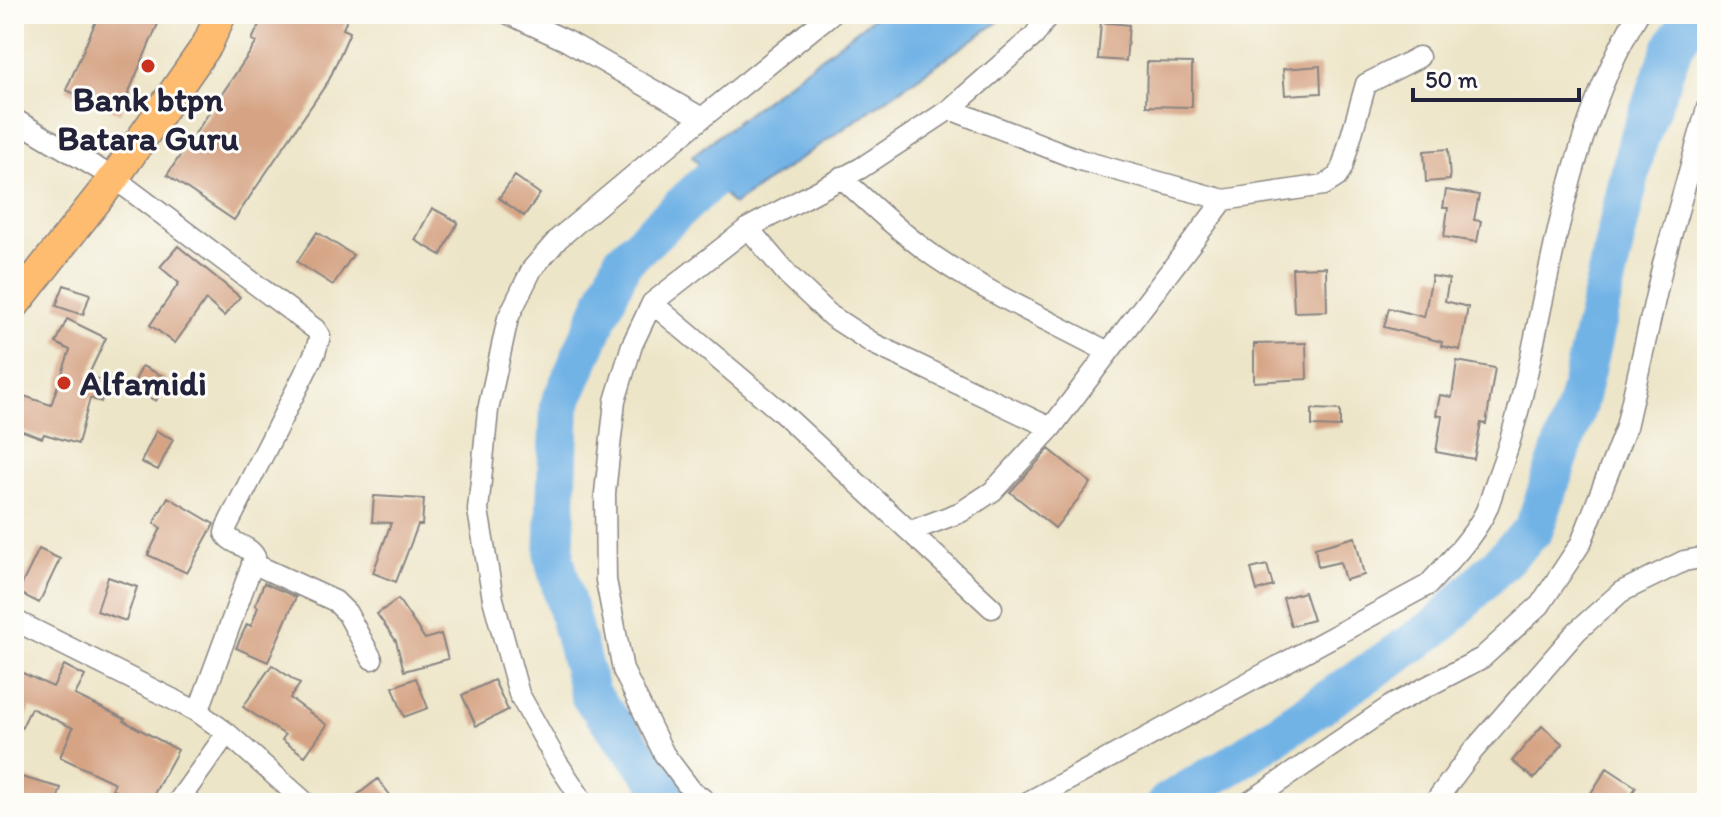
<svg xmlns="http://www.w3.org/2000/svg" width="1721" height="817" font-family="Itim,sans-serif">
	<rect width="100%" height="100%" fill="#fdfcf7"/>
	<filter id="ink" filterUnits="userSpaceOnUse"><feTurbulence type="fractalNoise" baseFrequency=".0125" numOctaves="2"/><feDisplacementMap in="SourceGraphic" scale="16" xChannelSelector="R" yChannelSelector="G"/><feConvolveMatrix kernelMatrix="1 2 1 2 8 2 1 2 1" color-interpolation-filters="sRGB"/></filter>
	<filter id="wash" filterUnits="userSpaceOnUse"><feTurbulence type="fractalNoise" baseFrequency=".006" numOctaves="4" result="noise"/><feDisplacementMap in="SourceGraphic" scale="32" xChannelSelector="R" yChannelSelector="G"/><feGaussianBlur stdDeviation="1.8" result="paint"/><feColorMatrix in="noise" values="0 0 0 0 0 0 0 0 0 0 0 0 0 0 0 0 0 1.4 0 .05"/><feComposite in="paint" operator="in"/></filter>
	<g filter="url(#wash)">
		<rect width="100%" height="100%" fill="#ede5c8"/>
		<path fill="#72b3e6" stroke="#4a6a90" stroke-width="2" d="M 878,14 L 1004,14 L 998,22 L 733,205 L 692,156 Z"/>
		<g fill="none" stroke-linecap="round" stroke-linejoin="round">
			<path stroke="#72b3e6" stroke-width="40" d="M 676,803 L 590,695 L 554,558 L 560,405 L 622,262 L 711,179
				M 1167,803 L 1236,762 L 1439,625 L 1534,529 L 1577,405 L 1637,144 L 1673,47 L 1695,14"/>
		</g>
		<g id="blocks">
			<path fill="#d6a485" d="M 99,14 L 149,14 L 160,19 L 120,113 L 66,90 Z
				M 264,14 L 349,14 L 343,29 L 350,32 L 329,80 L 234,220 L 167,175 L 257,42 L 252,40 Z
				M 1101,22 L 1129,25 L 1126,61 L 1098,59 Z
				M 1147,62 L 1192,63 L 1192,107 L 1146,106 Z
				M 1320,66 L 1321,93 L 1285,95 L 1283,69 Z
				M 1448,149 L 1450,180 L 1426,182 L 1424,151 Z
				M 515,176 L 540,194 L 524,216 L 499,198 Z
				M 1446,190 L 1479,195 L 1474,220 L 1481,221 L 1477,242 L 1444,237 L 1448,208 L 1443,208 Z
				M 432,208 L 458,222 L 441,255 L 415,240 Z
				M 317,232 L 353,255 L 333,285 L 297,262 Z
				M 178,246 L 240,297 L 224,316 L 206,300 L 175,343 L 150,325 L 179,283 L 160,267 Z
				M 1326,267 L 1327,311 L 1294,312 L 1292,268 Z
				M 1432,276 L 1449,279 L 1445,301 L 1468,307 L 1460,350 L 1441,346 L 1442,342 L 1384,327 L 1389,308 L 1424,317 Z
				M 64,285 L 90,294 L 83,315 L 56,306 Z
				M 67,319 L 106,338 L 88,376 L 108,382 L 101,402 L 90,398 L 78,444 L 44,434 L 42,438 L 14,428 L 24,396 L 51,405 L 70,350 L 56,343 Z
				M 1306,343 L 1307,379 L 1254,382 L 1254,344 Z
				M 1457,361 L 1495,368 L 1486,424 L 1481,423 L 1474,459 L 1436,452 L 1442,416 L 1436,415 L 1440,395 L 1452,397 Z
				M 142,366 L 167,378 L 156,401 L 131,389 Z
				M 1312,409 L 1340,410 L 1340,427 L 1312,426 Z
				M 156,431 L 173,439 L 158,470 L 141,462 Z
				M 1049,449 L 1091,483 L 1055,528 L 1010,492 Z
				M 374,496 L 424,499 L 422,525 L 418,525 L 396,582 L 373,573 L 391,523 L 372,522 Z
				M 168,497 L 214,524 L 187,573 L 148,555 L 161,528 L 154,523 Z
				M 1355,537 L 1364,575 L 1345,580 L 1340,562 L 1318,567 L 1315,548 Z
				M 39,549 L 60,559 L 39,603 L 18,592 Z
				M 1267,565 L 1273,586 L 1257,591 L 1251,569 Z
				M 108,577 L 137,587 L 126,621 L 97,611 Z
				M 264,583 L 296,597 L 268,662 L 236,648 L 247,624 L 251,626 L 258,607 L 255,605 Z
				M 1304,592 L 1313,620 L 1291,626 L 1283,598 Z
				M 398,599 L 425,639 L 441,634 L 448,659 L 404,671 L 396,641 L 377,614 Z
				M 64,665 L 85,676 L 75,695 L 125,719 L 124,721 L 178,750 L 149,803 L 137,803 L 112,789 L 115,783 L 60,757 L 73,728 L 31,708 L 14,744 L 14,669 L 53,687 Z
				M 272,665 L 300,684 L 290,698 L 327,725 L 305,756 L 282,740 L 285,735 L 243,707 Z
				M 416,678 L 428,708 L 404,717 L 393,687 Z
				M 494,680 L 508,710 L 476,726 L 462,695 Z
				M 1542,726 L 1563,744 L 1534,779 L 1512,761 Z
				M 1607,768 L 1636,787 L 1626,803 L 1606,803 L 1591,793 Z
				M 14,775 L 61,788 L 56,803 L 14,803 Z
				M 378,779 L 396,803 L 347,803 Z"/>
		</g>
	</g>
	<g filter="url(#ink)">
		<use href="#blocks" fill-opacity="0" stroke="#888482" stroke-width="2"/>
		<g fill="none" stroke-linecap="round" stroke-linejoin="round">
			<defs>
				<path id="street" d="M 509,14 L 567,41 L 702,118
					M 950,109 L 1080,160 L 1224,200 L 1324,185 L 1337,177 L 1342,168 L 1366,84 L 1419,57
					M 14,119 L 114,178 L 315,329 L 320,336 L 315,353 L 227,526 L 225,533 C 231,545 248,544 255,557 L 198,712
					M 841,177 C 871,205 901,233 935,257 C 989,294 1050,321 1108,352
					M 748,228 L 788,275 L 831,316 L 874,344 L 1051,428
					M 652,303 L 781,412 L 992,608
					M 911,531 L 961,512 L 993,491 L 1051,428 L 1224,200
					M 252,563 L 335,601 L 347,613 L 372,659
					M 14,620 L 198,712 L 227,733 L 306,803
					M 177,803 L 227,733
					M 584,803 L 557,762 L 519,694 L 493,599 L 478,510 L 488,410 L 508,318 L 532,269 L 559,238 L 702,118 L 831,14
					M 708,803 L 691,790 L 664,754 L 623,670 L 606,580 L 605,493 L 615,401 L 632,345 L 652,303 L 748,228 L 861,168 L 950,109 L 1034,36 L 1049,14
					M 1026,803 L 1428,585 C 1448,563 1471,540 1485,513 C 1490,503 1493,490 1497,479 C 1523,410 1534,337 1550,266 C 1568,181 1593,89 1638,14
					M 1248,803 L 1392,705 L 1482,658 L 1540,605 L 1581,543 L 1626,427 L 1663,264 L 1707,108
					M 1434,803 L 1472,752 L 1577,631 L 1621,592 L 1684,561 L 1707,557"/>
				<path id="primary" d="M 14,305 L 114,178 L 207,45 L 221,14"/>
			</defs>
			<use href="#street" stroke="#888482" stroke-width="23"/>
			<use href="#primary" stroke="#888482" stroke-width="33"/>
			<use href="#street" stroke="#fff" stroke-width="20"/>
			<use href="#primary" stroke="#febc70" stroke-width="30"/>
		</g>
	</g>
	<g fill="#c8321e" stroke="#fdfcf7" stroke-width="3">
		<circle cx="148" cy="66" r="8"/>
		<circle cx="64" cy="383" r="8"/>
	</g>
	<g text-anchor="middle" stroke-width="6" stroke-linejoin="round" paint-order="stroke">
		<g font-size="34" font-weight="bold" fill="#22223b" stroke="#fdfcf7">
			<text x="148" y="111">Bank btpn<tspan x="148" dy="39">Batara Guru</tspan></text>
			<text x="80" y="395" text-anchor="start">Alfamidi</text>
		</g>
	</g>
	<rect width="1721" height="817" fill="none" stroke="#fdfcf7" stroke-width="48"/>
	<path d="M1413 88v12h166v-12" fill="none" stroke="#22223b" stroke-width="4"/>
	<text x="1425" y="88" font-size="24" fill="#22223b" stroke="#fdfcf7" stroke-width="6" paint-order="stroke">50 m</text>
</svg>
